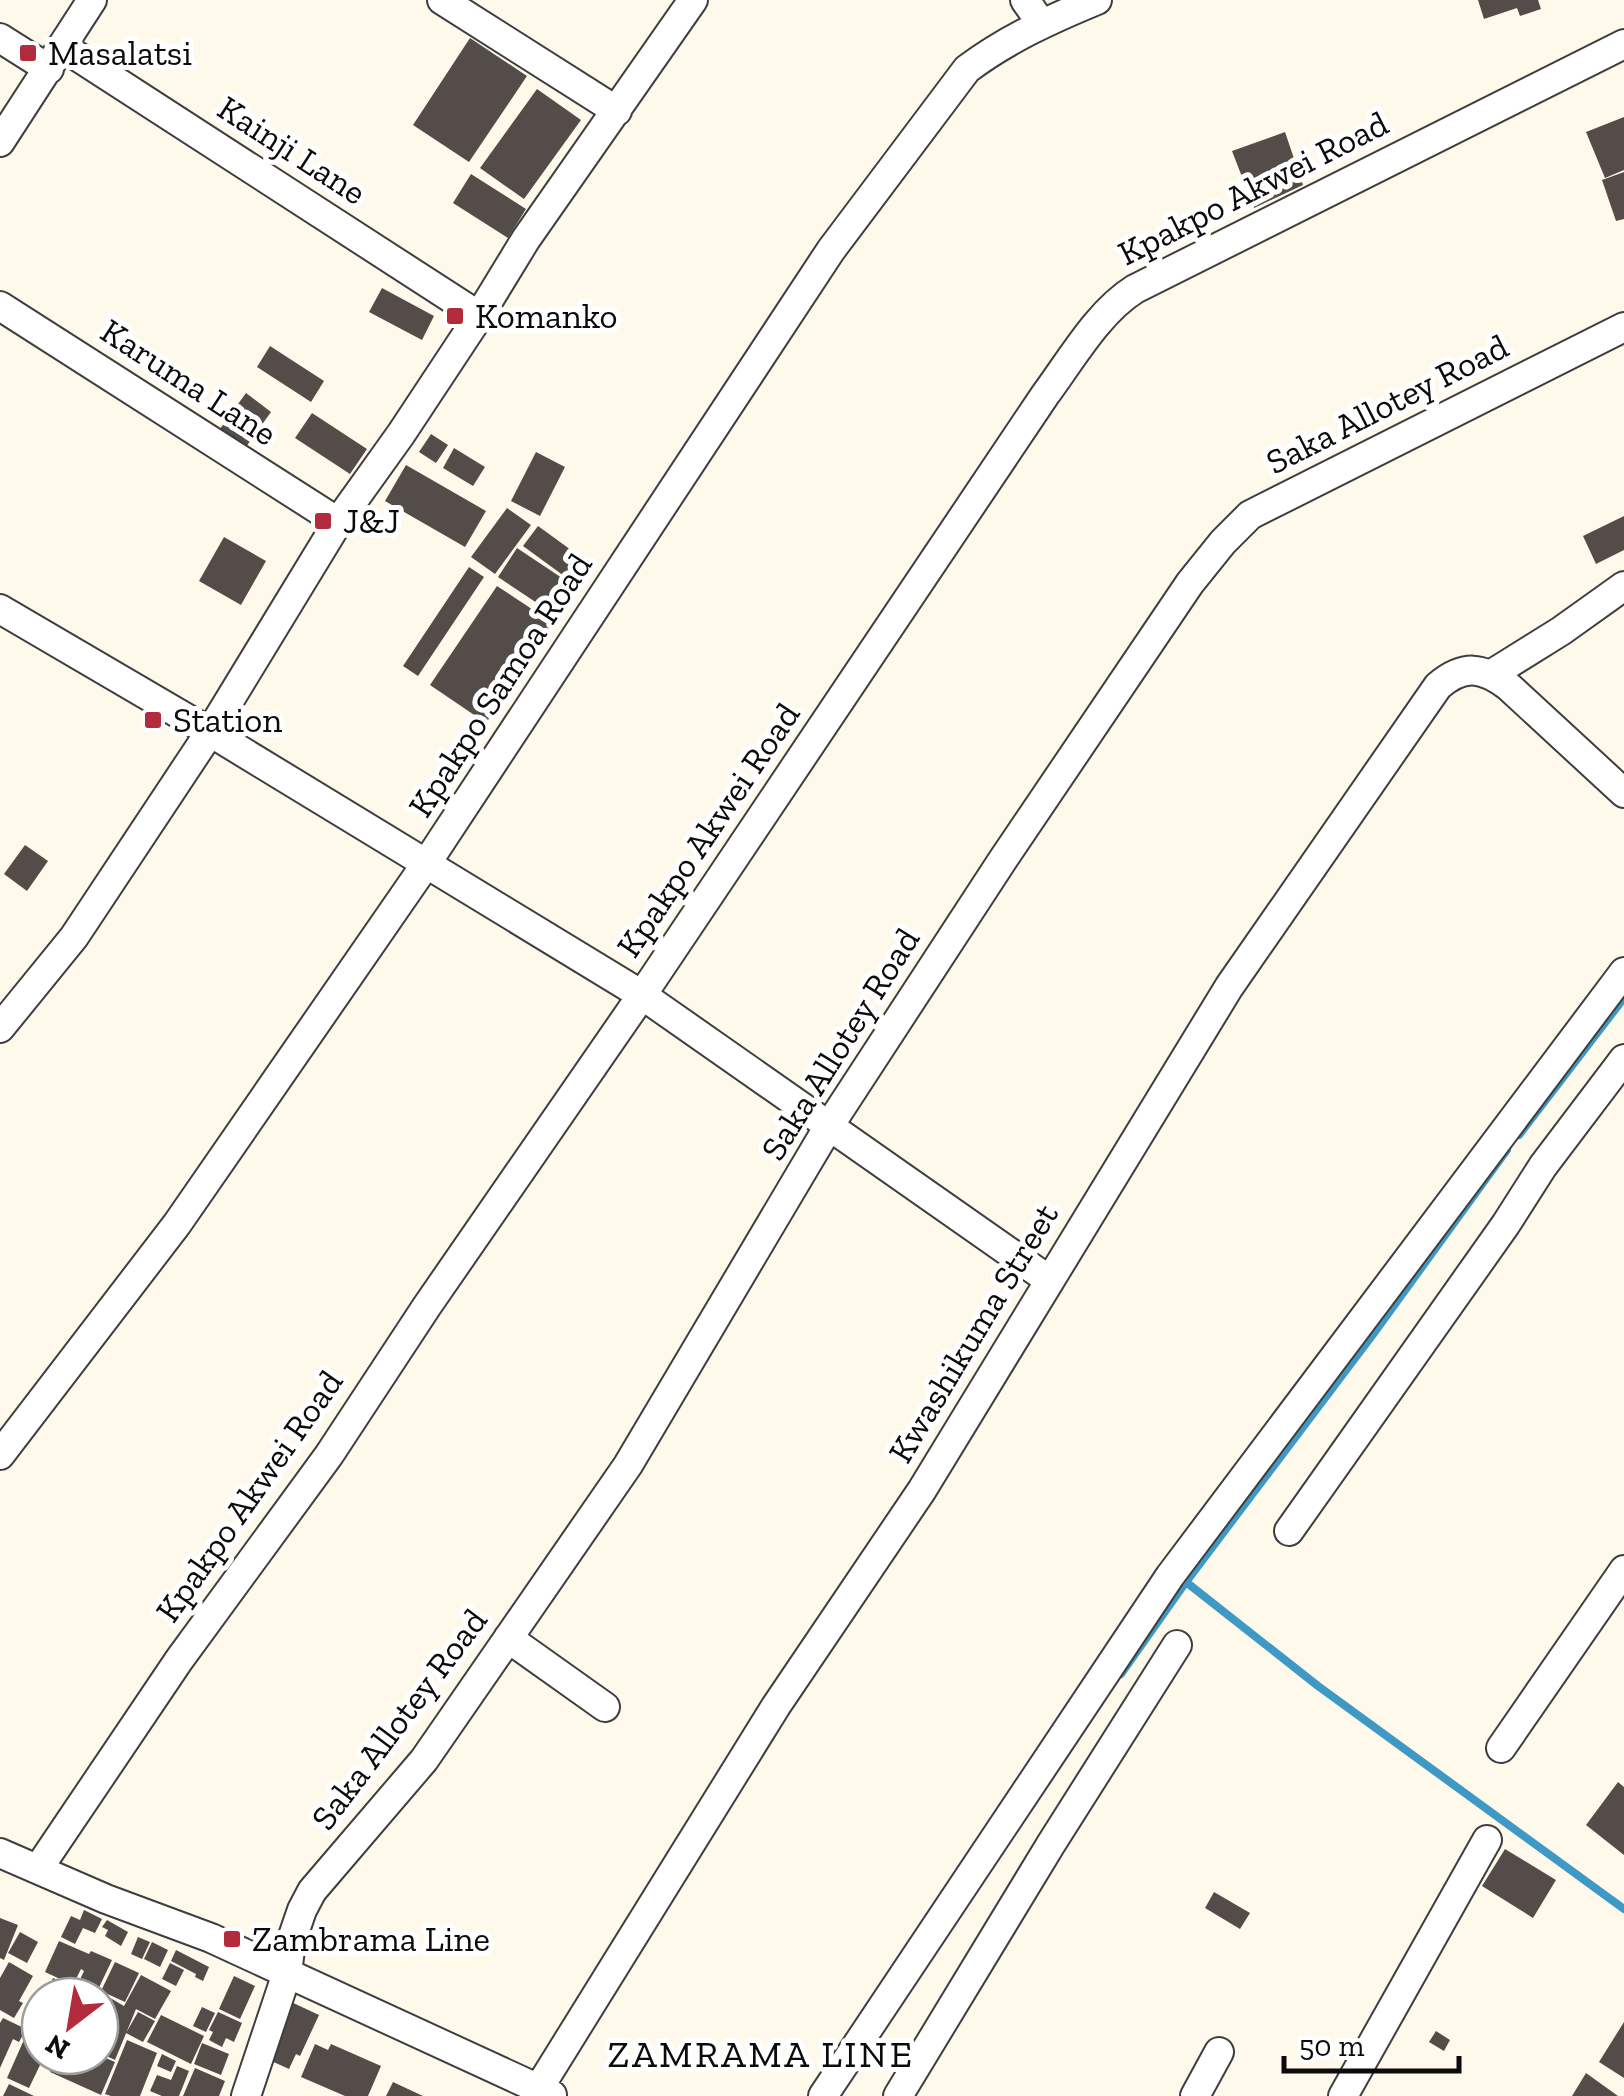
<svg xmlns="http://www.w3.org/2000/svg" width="1624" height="2096" font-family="'Zilla Slab',serif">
	<rect width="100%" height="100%" fill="#fef9eb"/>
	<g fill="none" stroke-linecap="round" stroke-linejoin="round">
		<path stroke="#3e9ac5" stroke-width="8" d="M 1519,1135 L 1624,998
			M 1186,1582 L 1318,1686 L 1624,1909
			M 1121,1674 L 1186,1582 L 1374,1333 L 1507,1150"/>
	</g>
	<path fill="#534c48" d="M 1478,0 L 1538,0 L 1541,9 L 1520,16 L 1517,8 L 1484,19 Z
		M 470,38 L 527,76 L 469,162 L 413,125 Z
		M 537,89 L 581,120 L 524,199 L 480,168 Z
		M 1624,117 L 1624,170 L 1605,178 L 1586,132 Z
		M 1285,132 L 1303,185 L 1254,208 L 1232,151 Z
		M 1624,172 L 1624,219 L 1616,221 L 1602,180 Z
		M 471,174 L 526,209 L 508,238 L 453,203 Z
		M 382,288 L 434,316 L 422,340 L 369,312 Z
		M 270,346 L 324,381 L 311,402 L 257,367 Z
		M 246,393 L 271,412 L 243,451 L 217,433 Z
		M 312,413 L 367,449 L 350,474 L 295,438 Z
		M 431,434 L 448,445 L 436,463 L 419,452 Z
		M 454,448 L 485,467 L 473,486 L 443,468 Z
		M 536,452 L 565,467 L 540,516 L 511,501 Z
		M 406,465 L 486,511 L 465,547 L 385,501 Z
		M 507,508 L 531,525 L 495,574 L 471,557 Z
		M 1624,516 L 1624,550 L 1596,564 L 1583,536 Z
		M 538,526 L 589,563 L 575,584 L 523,546 Z
		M 224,537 L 266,561 L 241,605 L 199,581 Z
		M 517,548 L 562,578 L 543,607 L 498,577 Z
		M 469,567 L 484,577 L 418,676 L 403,666 Z
		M 497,586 L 553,623 L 486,723 L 430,685 Z
		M 25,845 L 48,861 L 27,891 L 4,874 Z
		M 1618,1782 L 1624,1787 L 1624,1855 L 1586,1825 Z
		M 1505,1849 L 1556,1880 L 1533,1918 L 1482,1886 Z
		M 1214,1892 L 1250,1913 L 1240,1929 L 1205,1908 Z
		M 84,1910 L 102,1919 L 95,1933 L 83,1928 L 75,1944 L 61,1937 L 71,1916 L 80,1920 Z
		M 0,1918 L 18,1925 L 4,1960 L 0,1958 Z
		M 107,1920 L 128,1932 L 121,1946 L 105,1936 L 108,1930 L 102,1927 Z
		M 20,1932 L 38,1942 L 27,1963 L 8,1953 Z
		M 138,1937 L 150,1942 L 142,1959 L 131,1954 Z
		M 59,1941 L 89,1954 L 91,1951 L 112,1960 L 95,1996 L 81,1996 L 84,1991 L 76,1988 L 84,1971 L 81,1969 L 73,1985 L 45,1972 Z
		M 152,1942 L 168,1950 L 160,1967 L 144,1959 Z
		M 176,1950 L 209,1967 L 203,1981 L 195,1977 L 196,1974 L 171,1961 Z
		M 9,1962 L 33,1976 L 19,2001 L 23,2003 L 14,2018 L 0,2010 L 0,1978 Z
		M 115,1962 L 139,1973 L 125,2002 L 101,1991 Z
		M 170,1963 L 184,1970 L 176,1986 L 162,1979 Z
		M 141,1975 L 171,1991 L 155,2019 L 136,2009 L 115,2060 L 100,2053 L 109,2030 L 120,2033 L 100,2024 L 100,1992 L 124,2006 Z
		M 234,1976 L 255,1986 L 240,2019 L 219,2009 Z
		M 53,1978 L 73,1987 L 69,1996 L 58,1996 L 47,1992 Z
		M 289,2001 L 319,2015 L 300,2056 L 296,2054 L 289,2069 L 267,2059 Z
		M 40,2005 L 40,2036 L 28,2031 Z
		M 202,2007 L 215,2013 L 206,2032 L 193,2026 Z
		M 138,2012 L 155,2021 L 143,2042 L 126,2033 Z
		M 218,2012 L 242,2023 L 234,2042 L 226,2038 L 222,2047 L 209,2040 L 213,2032 L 209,2030 Z
		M 161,2015 L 204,2036 L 191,2064 L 147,2042 Z
		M 3,2018 L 26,2029 L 19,2042 L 13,2039 L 0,2068 L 0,2023 Z
		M 1624,2022 L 1624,2078 L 1599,2062 Z
		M 1436,2031 L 1450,2040 L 1444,2051 L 1429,2042 Z
		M 27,2033 L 40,2039 L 40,2056 L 50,2056 L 46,2065 L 41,2063 L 29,2088 L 7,2078 Z
		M 127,2040 L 157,2053 L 140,2096 L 111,2096 L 105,2094 Z
		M 202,2043 L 229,2054 L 221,2075 L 194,2064 Z
		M 315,2044 L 328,2050 L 331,2044 L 381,2066 L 368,2096 L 345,2096 L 301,2077 Z
		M 162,2054 L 176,2061 L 171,2072 L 157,2066 Z
		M 57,2056 L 101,2056 L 115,2062 L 101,2095 L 50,2072 Z
		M 177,2066 L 189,2071 L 179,2096 L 162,2096 L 150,2091 L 157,2075 L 171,2080 Z
		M 195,2068 L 225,2081 L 219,2096 L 183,2096 Z
		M 1586,2073 L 1618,2096 L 1572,2096 Z
		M 393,2082 L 423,2096 L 386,2096 Z
		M 9,2084 L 34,2096 L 3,2096 Z"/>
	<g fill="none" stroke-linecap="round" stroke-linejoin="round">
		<defs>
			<path id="minor" d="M 442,0 L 617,111
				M 1025,0 L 1041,23
				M 0,38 L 49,69
				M 63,47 L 479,316
				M 0,142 L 92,0
				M 0,306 L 338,522
				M 0,609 L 210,732 L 642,995 L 1049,1280
				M 1492,674 L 1561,631 L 1624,586
				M 0,1028 L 74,937 L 210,732 L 338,522 L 401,434 L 479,316 L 526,239 L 693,0
				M 0,1455 L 177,1224 L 426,864 L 831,250 L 967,69 C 1007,39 1051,19 1097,0
				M 1289,1531 L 1506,1224 L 1543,1166 L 1624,1059
				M 508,1638 L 605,1707
				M 1501,1748 L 1624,1570
				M 0,1853 L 106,1899 L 211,1938 L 552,2095
				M 38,1869 L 179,1660 L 329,1455 L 427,1306 L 642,995 L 1045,395 C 1071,360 1098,312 1135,289 L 1624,44
				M 246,2096 L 287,1973 L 291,1942 L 302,1910 L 312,1891 L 424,1760 L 628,1465 L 829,1126 L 1002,861 L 1190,583 L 1223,542 L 1250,515 L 1624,327
				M 534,2096 L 776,1706 L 922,1490 L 1229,987 L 1438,686 C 1464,664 1482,667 1508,686 L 1624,793
				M 823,2096 L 1170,1576 L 1624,972
				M 898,2096 L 1051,1844 L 1177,1645
				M 1195,2096 L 1219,2052
				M 1343,2096 L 1487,1840"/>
		</defs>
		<use href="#minor" stroke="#3e3e3e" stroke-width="32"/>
		<use href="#minor" stroke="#fff" stroke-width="28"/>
	</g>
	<g fill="#b32c3d" stroke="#fff" stroke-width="4">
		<rect x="18" y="43" width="20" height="20" rx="5"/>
		<rect x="445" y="306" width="20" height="20" rx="5"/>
		<rect x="313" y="511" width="20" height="20" rx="5"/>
		<rect x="143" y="710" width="20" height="20" rx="5"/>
		<rect x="222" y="1929" width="20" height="20" rx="5"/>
	</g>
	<g text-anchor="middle" stroke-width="10" stroke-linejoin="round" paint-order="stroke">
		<g font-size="35" fill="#0b0b0b" stroke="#fff" text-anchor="start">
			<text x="48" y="65">Masalatsi</text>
			<text x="475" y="328">Komanko</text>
			<text x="343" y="533">J&amp;J</text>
			<text x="173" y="732">Station</text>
			<text x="252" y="1951">Zambrama Line</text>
		</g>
		<g font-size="35" fill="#0b0b0b" stroke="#fff">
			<text transform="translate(292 150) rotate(33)" y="12">Kainji Lane</text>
			<text transform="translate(1253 188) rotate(-27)" y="12">Kpakpo Akwei Road</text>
			<text transform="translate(189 382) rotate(33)" y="12">Karuma Lane</text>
			<text transform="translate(1387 404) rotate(-27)" y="12">Saka Allotey Road</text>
			<text transform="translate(500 685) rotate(-57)" y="12">Kpakpo Samoa Road</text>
			<text transform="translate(708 830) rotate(-56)" y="12">Kpakpo Akwei Road</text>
			<text transform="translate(840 1044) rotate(-58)" y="12">Saka Allotey Road</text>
			<text transform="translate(973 1333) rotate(-59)" y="12">Kwashikuma Street</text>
			<text transform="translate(249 1496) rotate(-55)" y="12">Kpakpo Akwei Road</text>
			<text transform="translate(399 1719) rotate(-53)" y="12">Saka Allotey Road</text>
		</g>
		<g font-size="38" letter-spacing="2.5" fill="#0b0b0b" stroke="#fff">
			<text x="761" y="2067">ZAMRAMA LINE</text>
		</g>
	</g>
	<g transform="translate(70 2026) rotate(211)"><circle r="48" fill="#ffffff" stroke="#9d9d9d" stroke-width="2.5"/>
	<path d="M0-8L18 38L0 25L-18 38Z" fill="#b32c3d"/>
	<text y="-15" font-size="28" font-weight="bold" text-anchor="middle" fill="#0b0b0b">N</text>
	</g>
	<path d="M1284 2056v15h175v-15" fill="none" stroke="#0b0b0b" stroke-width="5"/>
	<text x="1299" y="2056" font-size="30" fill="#0b0b0b" stroke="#ffffff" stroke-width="8" paint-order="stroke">50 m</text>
</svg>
